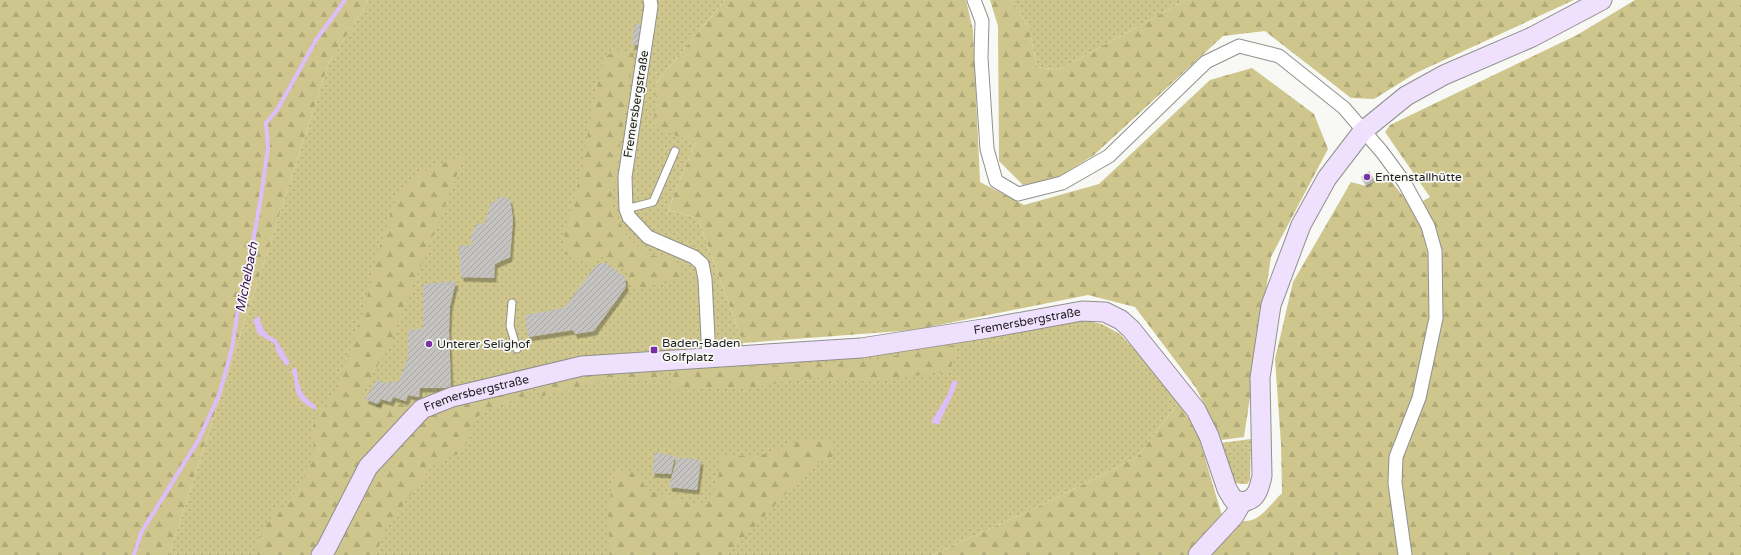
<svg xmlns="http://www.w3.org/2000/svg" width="1741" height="555" font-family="'Varela Round',sans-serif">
	<defs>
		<pattern id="grass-dots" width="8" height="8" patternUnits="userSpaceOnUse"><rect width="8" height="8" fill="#cec68c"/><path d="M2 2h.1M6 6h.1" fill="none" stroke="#b0aa78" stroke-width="1.8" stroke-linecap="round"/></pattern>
		<pattern id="forest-firs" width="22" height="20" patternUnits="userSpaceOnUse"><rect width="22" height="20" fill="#cec68c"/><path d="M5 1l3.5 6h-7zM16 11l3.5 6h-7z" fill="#b0aa78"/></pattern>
		<pattern id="building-hatch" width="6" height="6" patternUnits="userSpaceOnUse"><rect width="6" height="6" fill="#c4c3c0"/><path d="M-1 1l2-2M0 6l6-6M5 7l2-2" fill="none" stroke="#a8a7a5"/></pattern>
		<filter id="shadow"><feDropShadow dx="2.5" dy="4.5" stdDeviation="0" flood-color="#0004"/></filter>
	</defs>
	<rect width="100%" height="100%" fill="#f8f8f5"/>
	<path fill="url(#grass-dots)" d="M 368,0 L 725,0 L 656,83 L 695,143 L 668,210 L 698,218 L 743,343 L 737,364 L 1084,320 L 1102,324 L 1120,334 L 1161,378 L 1178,403 L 1137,457 L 1048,502 L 932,555 L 169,555 L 329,62 L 367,4 Z
		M 1012,0 L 1186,0 L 1059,70 L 1037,67 L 1029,28 Z
		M 1251,439 L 1250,480 L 1247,484 L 1240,484 L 1234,482 L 1220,443 Z"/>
	<path fill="url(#forest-firs)" d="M 0,0 L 368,0 L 367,4 L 329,62 L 169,555 L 0,555 Z
		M 725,0 L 966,0 L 973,30 L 980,182 L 1024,205 L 1099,184 L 1210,80 L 1252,68 L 1314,114 L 1328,149 L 1271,257 L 1244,437 L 1222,440 L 1196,388 L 1135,307 L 1088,295 L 914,330 L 743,343 L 698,218 L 668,210 L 695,143 L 654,127 L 656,83 Z
		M 990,0 L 1012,0 L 1029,28 L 1037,67 L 1059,70 L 1186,0 L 1574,0 L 1416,73 L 1374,99 L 1351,98 L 1265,31 L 1223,36 L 1094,155 L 1055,179 L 1023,185 L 999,161 L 998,26 Z
		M 1635,0 L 1741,0 L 1741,555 L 932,555 L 1048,502 L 1137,457 L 1178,403 L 1197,431 L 1223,519 C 1258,526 1259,517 1282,493 L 1281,444 L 1275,359 L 1293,282 L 1351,182 L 1366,186 L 1386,175 L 1412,207 L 1430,197 L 1385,132 L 1390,125 L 1577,35 Z
		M 616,50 L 634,53 L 611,205 L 627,236 L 648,255 L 676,258 L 681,279 L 634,290 L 627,272 L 600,254 L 590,263 L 563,253 L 565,229 L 582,171 L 591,114 L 604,58 Z
		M 465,154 L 391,342 L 358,401 L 403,404 L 410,412 L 322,543 L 311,555 L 258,555 L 258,540 L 275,510 L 282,507 L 299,488 L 314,455 L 313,426 L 321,408 L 326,407 L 340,379 L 364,310 L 378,251 L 398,192 L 422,172 Z
		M 958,344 L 950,371 L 868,382 L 808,377 L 752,388 L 673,390 L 671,370 L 866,361 Z
		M 659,370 L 661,380 L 615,378 L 539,397 L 539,382 L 591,374 Z
		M 522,381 L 525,399 L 490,408 L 471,421 L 470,437 L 460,453 L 434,464 L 388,524 L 375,555 L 321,555 L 368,467 L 422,409 Z
		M 828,438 L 836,455 L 813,465 L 738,544 L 724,555 L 610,555 L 608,507 L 616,469 L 641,474 L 645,489 L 694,504 L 708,501 L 718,483 L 720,457 L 769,454 L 797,441 Z"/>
	<path fill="#ddbefb" d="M 259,316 C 262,327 264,335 276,339 L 290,363 L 286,366 L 276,351 L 275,344 L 258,334 L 253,320 Z
		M 295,367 C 298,371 297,374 298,379 C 300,392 306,399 316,406 L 316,410 C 306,406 296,398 295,387 C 294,380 295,377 291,371 Z
		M 952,381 L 958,381 C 953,397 944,410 939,425 L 931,422 L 948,394 Z"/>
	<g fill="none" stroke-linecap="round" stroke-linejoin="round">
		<path stroke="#ddbefb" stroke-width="4" d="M 134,555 L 141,533 L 199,439 L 219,395 L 232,349 L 239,303 L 250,258 L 261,197 L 268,147 L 266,123 L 277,110 L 316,40 L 345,0"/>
	</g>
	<path fill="url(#building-hatch)" filter="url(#shadow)" d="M 635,24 L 644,25 L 641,45 L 632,45 Z
		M 1369,171 L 1373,177 L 1364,183 L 1361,177 Z
		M 498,196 L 510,199 L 513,219 L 510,257 L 495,264 L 494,278 L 461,277 L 459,246 L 473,245 L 470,238 L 477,223 L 485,224 L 491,202 L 497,201 Z
		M 606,263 L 625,277 L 626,287 L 594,331 L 575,334 L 573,330 L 528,337 L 525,315 L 564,308 L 597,264 Z
		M 456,281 L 450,306 L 449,330 L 451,388 L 420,388 L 419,397 L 408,395 L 406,401 L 393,397 L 391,402 L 381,399 L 378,404 L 365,399 L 377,380 L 386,383 L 399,381 L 408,357 L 408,330 L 423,329 L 423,284 Z
		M 655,452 L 675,456 L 671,474 L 652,473 Z
		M 677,457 L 701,460 L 697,490 L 669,487 Z"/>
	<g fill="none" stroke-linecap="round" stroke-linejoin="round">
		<defs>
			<path id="lane" d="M 626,209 L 653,202 L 675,151
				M 512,303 L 510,326 L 517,349"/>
			<path id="street" d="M 650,0 L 651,6 L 647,33 L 625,177 L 626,209 L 629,217 L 648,237 L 694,257 L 702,264 L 705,279 L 709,358
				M 974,0 L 982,21 L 981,58 L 987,149 L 996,181 L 1018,194 L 1062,183 L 1109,156 L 1206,62 L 1239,46 L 1279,56 L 1344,108 L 1382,152 L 1404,182 L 1428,226 L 1435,251 L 1436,318 L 1419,398 L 1396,457 L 1395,483 L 1405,555"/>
			<g id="secondary">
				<path d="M 1242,502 C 1257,500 1259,489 1262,476 L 1260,378 L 1271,305 L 1301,225 L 1327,178 L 1363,131 L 1406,96 L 1444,75 L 1532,37 L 1602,0"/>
				<path id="s1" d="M 321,555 L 326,549 L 368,467 L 422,409 L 452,397 L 582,366 L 861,348 L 989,328 L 1082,311 L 1105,312 L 1121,320 L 1131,329 L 1196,410 L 1209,436 L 1227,489 L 1233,499 L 1242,502"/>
				<path d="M 1198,555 L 1234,516 L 1242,502"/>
			</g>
		</defs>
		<use href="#lane" stroke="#90908d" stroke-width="9"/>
		<use href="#street" stroke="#90908d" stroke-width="15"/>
		<use href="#secondary" stroke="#90908d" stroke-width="21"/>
		<use href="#lane" stroke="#fff" stroke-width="7"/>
		<use href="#street" stroke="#fff" stroke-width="13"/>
		<use href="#secondary" stroke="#efe0fd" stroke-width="19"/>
	</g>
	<g fill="#7632a6" stroke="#f8f8f5" stroke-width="1.5">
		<circle cx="1367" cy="177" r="4"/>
		<circle cx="429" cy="344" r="4"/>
		<rect x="650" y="346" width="8" height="8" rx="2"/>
	</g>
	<g text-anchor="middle" stroke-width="3.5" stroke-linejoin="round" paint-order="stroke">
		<g font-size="12" fill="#1f1f1d" stroke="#f8f8f5">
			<text transform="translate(636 104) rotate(-81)" y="4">Fremersbergstraße</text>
			<text dy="4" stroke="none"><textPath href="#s1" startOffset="793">Fremersbergstraße</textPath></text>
			<text dy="4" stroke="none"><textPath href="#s1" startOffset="236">Fremersbergstraße</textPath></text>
		</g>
		<g font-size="12" fill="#1f1f1d" stroke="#f8f8f5" text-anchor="start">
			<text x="1375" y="181">Entenstallhütte</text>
			<text x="662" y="347">Baden-Baden<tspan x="662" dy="14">Golfplatz</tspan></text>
			<text x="437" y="348">Unterer Selighof</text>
		</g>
		<g font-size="13" font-style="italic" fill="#3a1056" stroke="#f8f8f5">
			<text transform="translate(246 277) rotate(-79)" y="5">Michelbach</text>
		</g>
	</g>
</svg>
